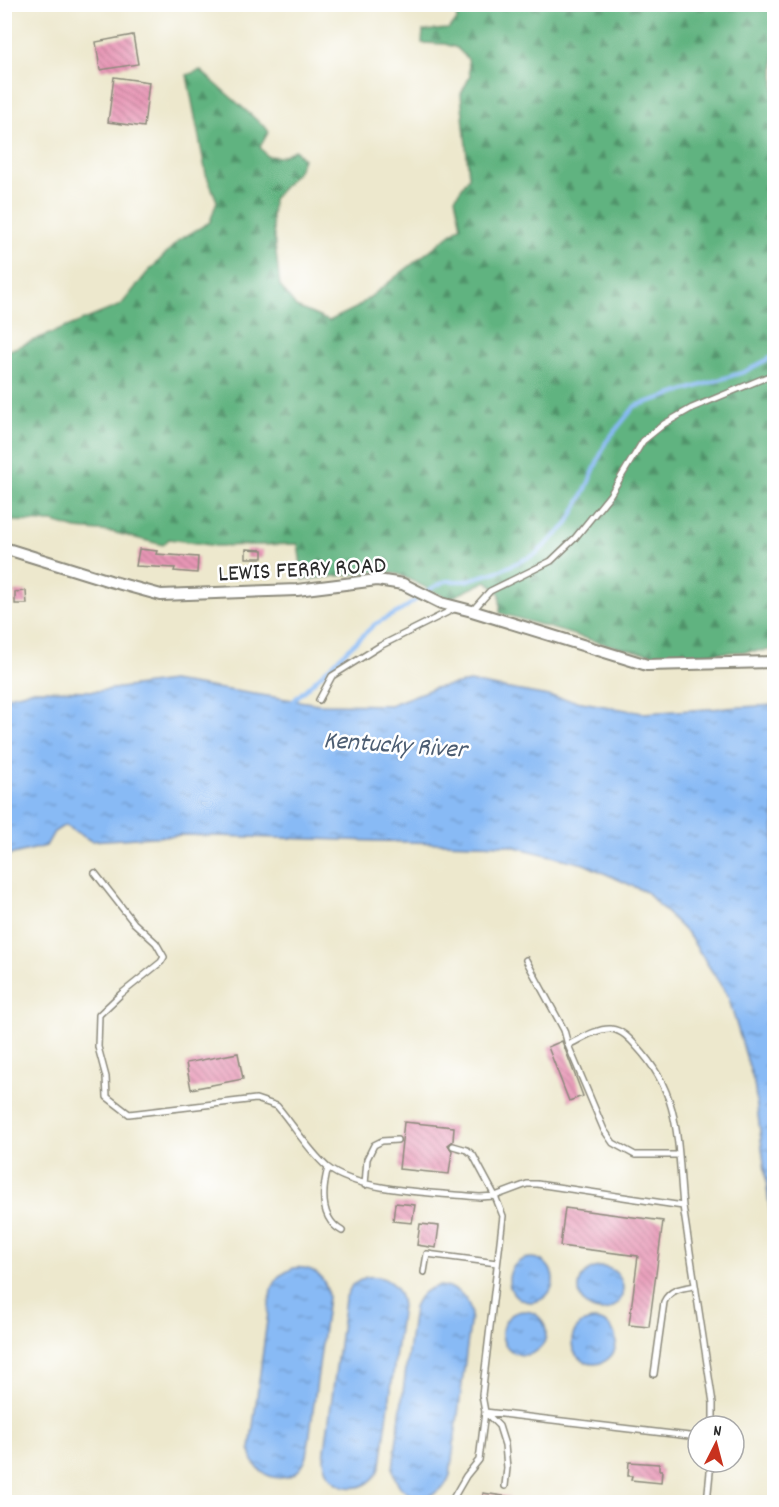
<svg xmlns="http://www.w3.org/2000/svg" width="779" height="1507" font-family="Dekko,sans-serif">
	<defs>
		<pattern id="forest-firs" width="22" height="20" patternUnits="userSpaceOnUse" patternTransform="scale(1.5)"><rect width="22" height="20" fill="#60b380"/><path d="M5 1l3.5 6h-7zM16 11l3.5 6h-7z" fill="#4f9269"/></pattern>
		<pattern id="water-ripples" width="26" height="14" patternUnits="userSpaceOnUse" patternTransform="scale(1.5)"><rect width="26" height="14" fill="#88baf5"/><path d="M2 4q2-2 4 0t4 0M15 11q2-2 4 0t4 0" fill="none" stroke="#6f97c7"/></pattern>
		<pattern id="building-back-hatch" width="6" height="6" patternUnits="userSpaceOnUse" patternTransform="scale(1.5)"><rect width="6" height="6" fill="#e897b6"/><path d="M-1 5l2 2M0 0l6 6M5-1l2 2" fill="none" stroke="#bc7b94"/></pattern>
	</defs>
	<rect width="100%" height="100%" fill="#fff"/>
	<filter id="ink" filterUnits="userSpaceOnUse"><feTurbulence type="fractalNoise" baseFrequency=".0167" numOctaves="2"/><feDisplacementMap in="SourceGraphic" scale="12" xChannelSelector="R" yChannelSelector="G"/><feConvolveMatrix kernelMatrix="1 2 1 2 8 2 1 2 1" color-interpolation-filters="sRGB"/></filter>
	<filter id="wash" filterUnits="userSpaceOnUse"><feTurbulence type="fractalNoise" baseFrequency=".008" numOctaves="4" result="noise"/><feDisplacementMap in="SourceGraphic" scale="24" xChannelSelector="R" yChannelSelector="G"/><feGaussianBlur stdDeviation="1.35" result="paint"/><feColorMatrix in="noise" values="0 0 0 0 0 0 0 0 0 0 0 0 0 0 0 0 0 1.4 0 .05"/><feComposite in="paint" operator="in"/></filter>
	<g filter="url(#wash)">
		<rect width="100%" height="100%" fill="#ede8cd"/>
		<path fill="url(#forest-firs)" stroke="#466f56" stroke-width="1.5" d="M 455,5 L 774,5 L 774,650 L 659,656 L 601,643 L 500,613 L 500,594 L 487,581 L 449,599 L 398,574 L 372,572 L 303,580 L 298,544 L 216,546 L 169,539 L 163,545 L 112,532 L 76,529 L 53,522 L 5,521 L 5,352 L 121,305 L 147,273 L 179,240 L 210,222 L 217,201 L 206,174 L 187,75 L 200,70 L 269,131 L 260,147 L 267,156 L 280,157 L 295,150 L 303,159 L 298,171 L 273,199 L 272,220 L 280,286 L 296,307 L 329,321 L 356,308 L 461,226 L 455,198 L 469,177 L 461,94 L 470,76 L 468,59 L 457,48 L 445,44 L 422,43 L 423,31 L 448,29 L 457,21 Z"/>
		<path fill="url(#water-ripples)" stroke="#5a7290" stroke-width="1.5" d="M 171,681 L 318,704 L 390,705 L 434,688 L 470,682 L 643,713 L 774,705 L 774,1244 L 754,1083 L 728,996 L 688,934 L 646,892 L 584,864 L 507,845 L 184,835 L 91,841 L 65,825 L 54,832 L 46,846 L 5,856 L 5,697 L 34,690 L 98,691 Z
			M509 1280a22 22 0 1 1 44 0a22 22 0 1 1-44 0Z
			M579 1289a22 22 0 1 1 44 0a22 22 0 1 1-44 0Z
			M 293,1268 C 312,1265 327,1277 328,1297 L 307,1456 C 297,1489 253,1483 250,1449 L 271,1290 L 279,1276 Z
			M 366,1277 C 386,1274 400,1286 402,1306 L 381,1465 C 370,1499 326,1493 324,1458 L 345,1299 L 352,1285 Z
			M 440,1286 C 458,1287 470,1298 471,1316 L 450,1475 C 439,1507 395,1502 393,1468 L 414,1308 C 418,1295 426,1288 440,1286 Z
			M502 1333a22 22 0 1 1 44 0a22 22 0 1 1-44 0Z
			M572 1342a22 22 0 1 1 44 0a22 22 0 1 1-44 0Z"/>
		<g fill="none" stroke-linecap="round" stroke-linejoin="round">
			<path stroke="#88baf5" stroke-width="4" d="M 291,703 L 375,624 L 402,610 L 432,588 L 446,581 L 465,581 L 499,571 L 536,554 L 567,525 L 585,491 L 606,442 L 635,406 L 744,372 L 774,356"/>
		</g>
		<g id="blocks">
			<path fill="url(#building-back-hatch)" d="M 133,35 L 138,64 L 100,70 L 96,42 Z
				M 114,77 L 149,82 L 144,127 L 108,122 Z
				M 139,549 L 157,551 L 156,554 L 198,557 L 197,573 L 174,571 L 175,568 L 136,566 Z
				M 246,549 L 263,550 L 263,558 L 246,558 Z
				M 26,591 L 27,604 L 15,604 L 15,592 Z
				M 562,1041 L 583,1096 L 569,1101 L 548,1047 Z
				M 238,1053 L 243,1079 L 191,1089 L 186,1063 Z
				M 404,1122 L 454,1127 L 453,1141 L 448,1145 L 452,1151 L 449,1174 L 399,1169 Z
				M 395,1203 L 415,1205 L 412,1223 L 393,1221 Z
				M 565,1208 L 663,1221 L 649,1327 L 629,1325 L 638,1256 L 560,1246 Z
				M 420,1224 L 439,1226 L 436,1248 L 417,1245 Z
				M 629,1462 L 659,1464 L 659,1470 L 662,1470 L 661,1483 L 631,1480 L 632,1476 L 628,1476 Z
				M 483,1493 L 510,1497 L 510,1503 L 482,1503 Z"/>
		</g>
	</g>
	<g filter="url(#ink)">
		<use href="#blocks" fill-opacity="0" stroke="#8c8a7c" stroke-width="1.5"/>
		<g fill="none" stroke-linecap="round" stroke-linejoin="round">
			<defs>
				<path id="service" d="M 473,610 L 490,591 L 551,561 L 575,538 L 610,495 L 643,441 L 664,424 L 692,408 L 774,374
					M 319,700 L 332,676 L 380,646 L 456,608
					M 95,873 L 134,923 L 156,943 L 164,957 L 161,962 L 121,994 L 99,1015 L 98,1047 L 106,1077 L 107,1097 L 129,1114 L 256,1099 L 277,1106 C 294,1126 308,1150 327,1167 C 357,1192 440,1193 480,1197 L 495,1196 L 527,1184 L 537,1184 L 683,1206 L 713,1403 L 713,1426
					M 526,960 L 564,1030 L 568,1045 C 581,1039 597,1028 611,1029 C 622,1030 630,1039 637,1047 C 682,1095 677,1144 683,1206
					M 568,1045 L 604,1130 L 613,1143 L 635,1155 L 678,1155
					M 453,1146 L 467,1150 L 473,1155 L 495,1196 L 503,1216 L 482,1395 L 485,1412 L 499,1426 L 505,1445 L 507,1468 L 505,1486
					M 328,1168 C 322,1190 319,1218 342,1231
					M 365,1185 L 367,1159 L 374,1145 L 382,1141 L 397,1140
					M 424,1272 L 427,1254 L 497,1263
					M 654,1374 L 664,1302 C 670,1289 682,1288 695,1286
					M 451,1502 L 466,1476 L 479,1460 L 485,1412 L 698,1437
					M 707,1502 L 711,1462"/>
				<path id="minor" d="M 4,548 L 110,581 L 161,595 L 297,590 L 377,580 L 403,584 L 441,603 L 472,611 L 647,665 L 774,662"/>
			</defs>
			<use href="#service" stroke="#8c8a7c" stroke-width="8"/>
			<use href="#minor" stroke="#8c8a7c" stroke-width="14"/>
			<use href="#service" stroke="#fff" stroke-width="5"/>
			<use href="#minor" stroke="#fff" stroke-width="10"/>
		</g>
	</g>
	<g text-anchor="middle" stroke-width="5" stroke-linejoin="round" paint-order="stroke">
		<g font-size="24" fill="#2b2b2b" stroke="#fff">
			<text transform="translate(302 568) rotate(-3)" y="8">LEWIS FERRY ROAD</text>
		</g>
		<g font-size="26" font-style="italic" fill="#4c5d72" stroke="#fff">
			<text transform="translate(395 743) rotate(4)" y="9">Kentucky River</text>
		</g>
	</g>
	<rect width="779" height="1507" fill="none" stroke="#fff" stroke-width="24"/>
	<g transform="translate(716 1444) rotate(6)"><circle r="28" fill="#ffffff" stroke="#aaaaaa" stroke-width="1.5"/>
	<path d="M0-4.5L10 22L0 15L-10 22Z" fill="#c8321e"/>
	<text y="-9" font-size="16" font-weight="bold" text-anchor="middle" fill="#2b2b2b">N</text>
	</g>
</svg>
